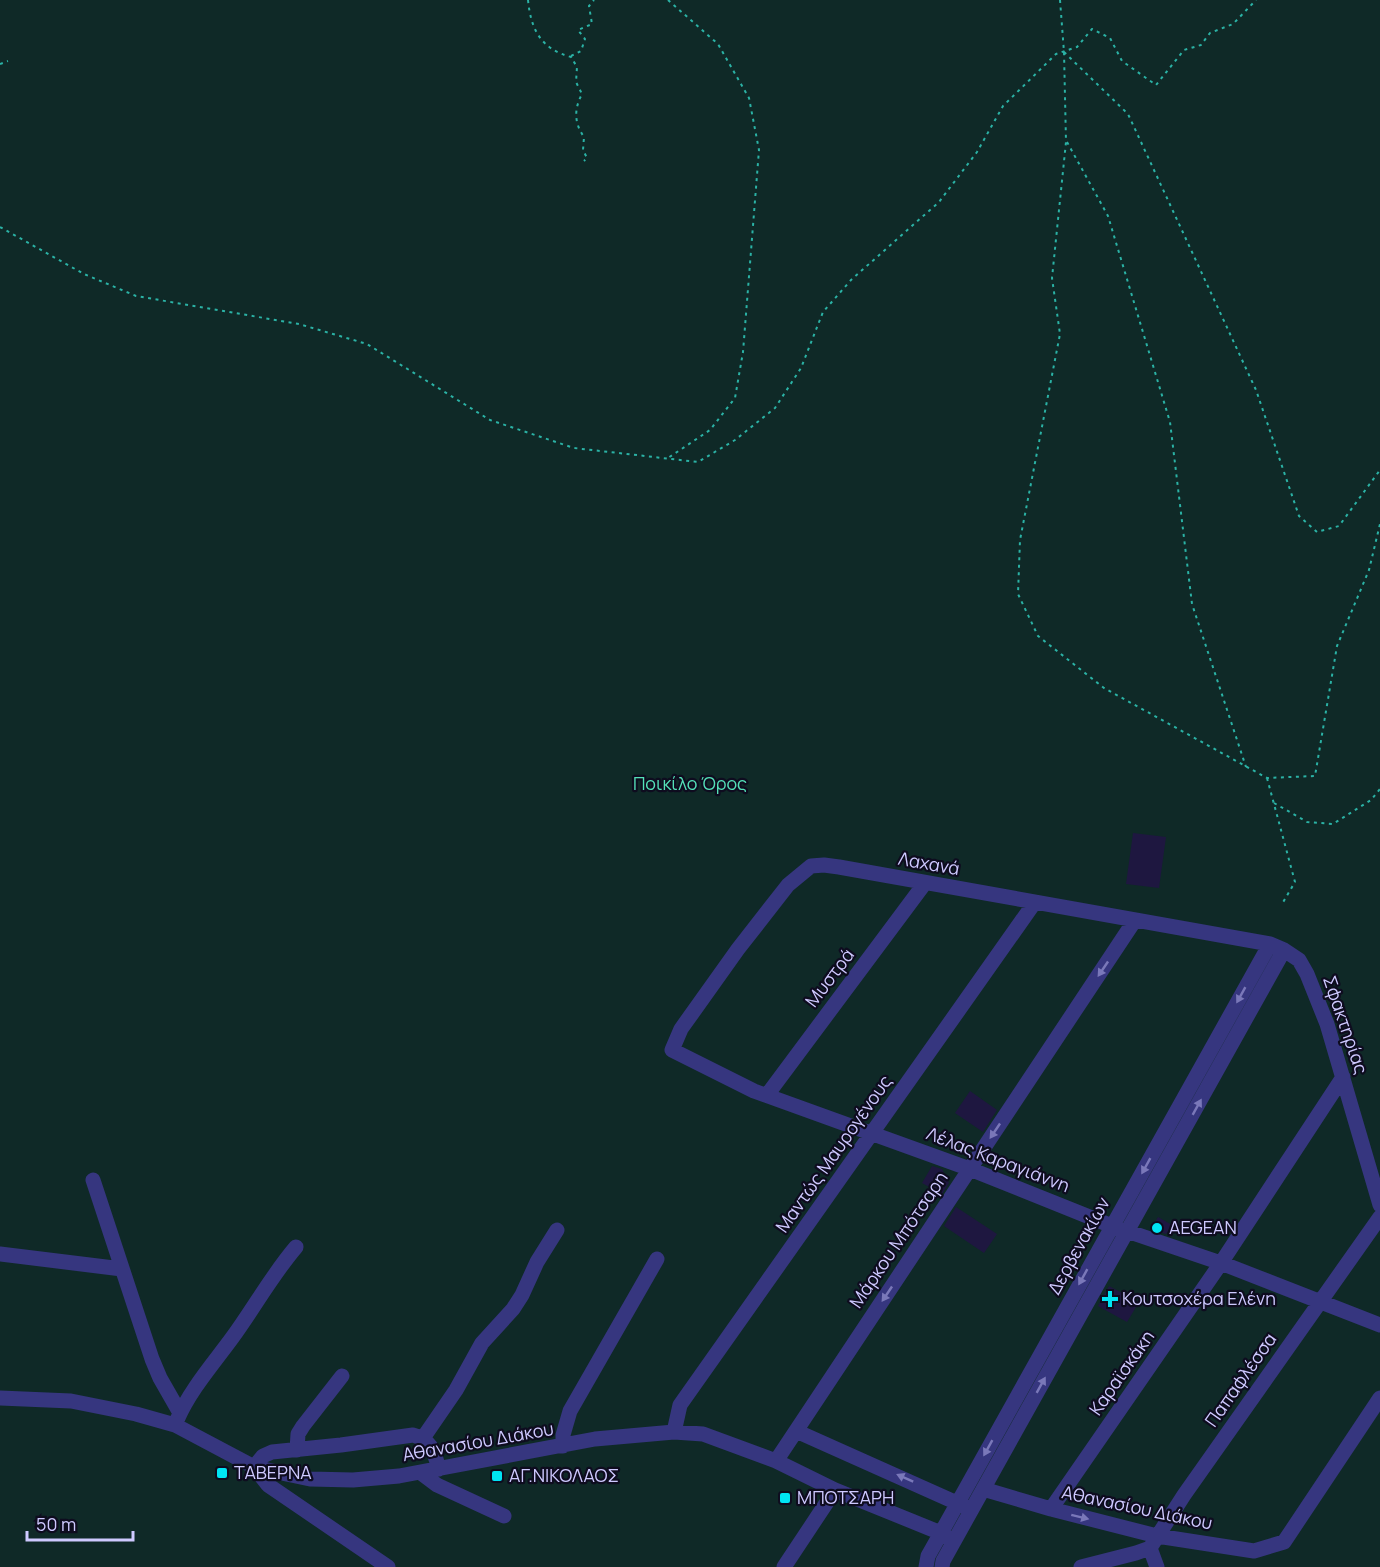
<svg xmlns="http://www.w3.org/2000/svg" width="1380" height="1567" font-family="Manrope,sans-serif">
	<rect width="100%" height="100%" fill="#0e0c1f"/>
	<path fill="#0f2927" d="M 0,0 L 1380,0 L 1380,1567 L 0,1567 Z"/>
	<path fill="#1e1740" d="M 1133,833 L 1166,837 L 1159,888 L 1126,884 Z
		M 970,1091 L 997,1110 L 983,1132 L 955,1113 Z
		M 932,1166 L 942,1169 L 949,1183 L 942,1194 L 922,1183 Z
		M 956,1207 L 997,1234 L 984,1253 L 944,1226 Z
		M 1158,1217 L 1172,1225 L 1166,1234 L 1151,1229 Z
		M 1109,1286 L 1139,1302 L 1127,1322 L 1098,1306 Z"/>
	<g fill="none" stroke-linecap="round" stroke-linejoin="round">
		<path stroke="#2bb2a5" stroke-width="2" stroke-dasharray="3 4.5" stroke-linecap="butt" d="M 528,0 C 531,30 541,49 571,57 L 577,67 L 576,82 L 582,94 C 574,109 574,123 584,137 L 583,150 L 587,158 L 584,161
			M 668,0 L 718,44 L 749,98 L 759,150 L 743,352 L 735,398 L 710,430 L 668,458
			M 1060,0 L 1064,52 L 1066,142 L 1052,278 L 1060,334 L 1020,540 L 1018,594 L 1038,636 L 1104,688 L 1267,778 L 1315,776 L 1337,646 L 1369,570 L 1380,524
			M 1064,52 L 1128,114 L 1256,390 L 1299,516 L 1317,532 L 1339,526 L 1380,470
			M 571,56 L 581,51 L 585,39 L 578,30 L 592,24 L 589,6 L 594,0
			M 0,64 L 8,61
			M 1067,142 L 1108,216 L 1170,422 L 1192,604 L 1246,767
			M 0,227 L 84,274 L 136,296 L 299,324 L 367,344 L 490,420 L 574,448 L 698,462 L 735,440 L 775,408 L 801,368 L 823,312 L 851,280 L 939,202 L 977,152 L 1003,106 L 1056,54 L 1077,47 L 1092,29 L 1110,38 L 1122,61 L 1156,85 L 1184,50 L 1201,45 L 1210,33 L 1233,24 L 1256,0
			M 1267,778 L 1295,882 L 1282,904
			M 1274,803 L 1307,822 L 1333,824 L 1371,800 L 1380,789"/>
		<path stroke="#36367f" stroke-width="15" d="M 767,1095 L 925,883
			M 93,1180 L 152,1359 L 160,1378 L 180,1413
			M 1380,1205 L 1327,1024 L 1307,974 L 1299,960 L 1284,950 L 1270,944 L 839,867 L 824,865 L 811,866 L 788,885 L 738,949 L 681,1029 L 672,1050 L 754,1091 L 970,1169 L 1112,1226 L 1221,1263 L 1380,1325
			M 0,1254 L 122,1269
			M 0,1398 L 71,1401 L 136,1414 L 175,1425 L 254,1467 L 310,1479 L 353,1480 L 399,1476 L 595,1439 L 674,1432 L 703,1434 L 776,1461 L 835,1490 L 941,1533 L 954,1541
			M 177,1420 C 190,1390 213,1364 232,1338 C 254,1308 272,1275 296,1247
			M 796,1431 L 966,1507
			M 674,1432 L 680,1405 L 1035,902
			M 423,1438 L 456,1390 L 482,1343 L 513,1309 L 522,1295 L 537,1262 L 557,1230
			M 563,1446 L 563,1435 L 570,1411 L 657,1259
			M 297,1450 L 298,1434 L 303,1426 L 342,1376
			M 776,1461 L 1135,920
			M 421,1473 L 437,1485 L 504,1516
			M 983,1489 L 1051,1509 L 1157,1536 L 1254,1551 L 1284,1542 L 1380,1398
			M 1051,1509 L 1221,1263 L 1343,1077
			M 1150,1548 L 1157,1567
			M 388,1567 L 268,1485 L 254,1467 L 263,1456 L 272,1452 L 341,1445 L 413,1435 C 432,1440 434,1452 439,1469
			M 784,1567 L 835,1490
			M 926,1567 L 928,1556 L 941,1533 L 1270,944
			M 942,1567 L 943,1561 L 1284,950
			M 1081,1567 L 1136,1553 L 1150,1548 L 1184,1495 L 1380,1217"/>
	</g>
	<defs><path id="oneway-solid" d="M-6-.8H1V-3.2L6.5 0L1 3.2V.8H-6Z" transform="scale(1.5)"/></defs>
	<g fill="#7a78b9">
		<use href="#oneway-solid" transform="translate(1103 969) rotate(124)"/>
		<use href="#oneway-solid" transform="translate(1241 995) rotate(119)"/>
		<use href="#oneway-solid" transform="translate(1197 1107) rotate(-61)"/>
		<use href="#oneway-solid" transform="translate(995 1131) rotate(124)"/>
		<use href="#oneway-solid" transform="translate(1146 1166) rotate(119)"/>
		<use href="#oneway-solid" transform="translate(1083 1277) rotate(119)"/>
		<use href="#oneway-solid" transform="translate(887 1294) rotate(124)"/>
		<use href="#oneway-solid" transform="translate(1041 1385) rotate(-61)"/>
		<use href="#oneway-solid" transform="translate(988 1448) rotate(119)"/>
		<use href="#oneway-solid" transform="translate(905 1478) rotate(-156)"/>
		<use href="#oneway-solid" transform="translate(1080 1517) rotate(14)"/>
	</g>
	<g fill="#00e4f4" stroke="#0e0c1f" stroke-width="2">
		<circle cx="1157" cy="1228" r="6"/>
		<path d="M1107 1290h6v6h6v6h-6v6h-6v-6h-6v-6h6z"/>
		<rect x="216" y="1467" width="12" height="12" rx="3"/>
		<rect x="491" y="1470" width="12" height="12" rx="3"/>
		<rect x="779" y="1492" width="12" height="12" rx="3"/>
	</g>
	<g text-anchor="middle" stroke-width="4.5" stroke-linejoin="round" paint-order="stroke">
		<g font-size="18" fill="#54e1b8" stroke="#0e0c1f">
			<text x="690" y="790">Ποικίλο Όρος</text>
		</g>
		<g font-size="18" fill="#cec9ff" stroke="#0e0c1f">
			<text transform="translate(929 864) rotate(10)" y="6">Λαχανά</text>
			<text transform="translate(830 978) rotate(-53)" y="6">Μυστρά</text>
			<text transform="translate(1345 1025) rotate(71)" y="6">Σφακτηρίας</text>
			<text transform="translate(834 1154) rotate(-55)" y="6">Μαντώς Μαυρογένους</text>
			<text transform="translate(998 1160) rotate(21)" y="6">Λέλας Καραγιάννη</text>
			<text transform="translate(899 1240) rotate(-56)" y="6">Μάρκου Μπότσαρη</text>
			<text transform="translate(1079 1246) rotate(-61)" y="6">Δερβενακίων</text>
			<text transform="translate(1122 1373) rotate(-55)" y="6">Καραϊσκάκη</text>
			<text transform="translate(1241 1380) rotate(-55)" y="6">Παπαφλέσσα</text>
			<text transform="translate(478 1442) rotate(-10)" y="6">Αθανασίου Διάκου</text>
			<text transform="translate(1137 1508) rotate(12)" y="6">Αθανασίου Διάκου</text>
		</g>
		<g font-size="18" fill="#cec9ff" stroke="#0e0c1f" text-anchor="start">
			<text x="1169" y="1234">AEGEAN</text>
			<text x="1122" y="1305">Κουτσοχέρα Ελένη</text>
			<text x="234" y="1479">ΤΑΒΕΡΝΑ</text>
			<text x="509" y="1482">ΑΓ.ΝΙΚΟΛΑΟΣ</text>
			<text x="797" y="1504">ΜΠΟΤΣΑΡΗ</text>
		</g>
	</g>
	<path d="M27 1531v9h106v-9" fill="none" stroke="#cec9ff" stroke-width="3"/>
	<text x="36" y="1531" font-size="18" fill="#cec9ff" stroke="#0e0c1f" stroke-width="4.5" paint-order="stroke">50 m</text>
</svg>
